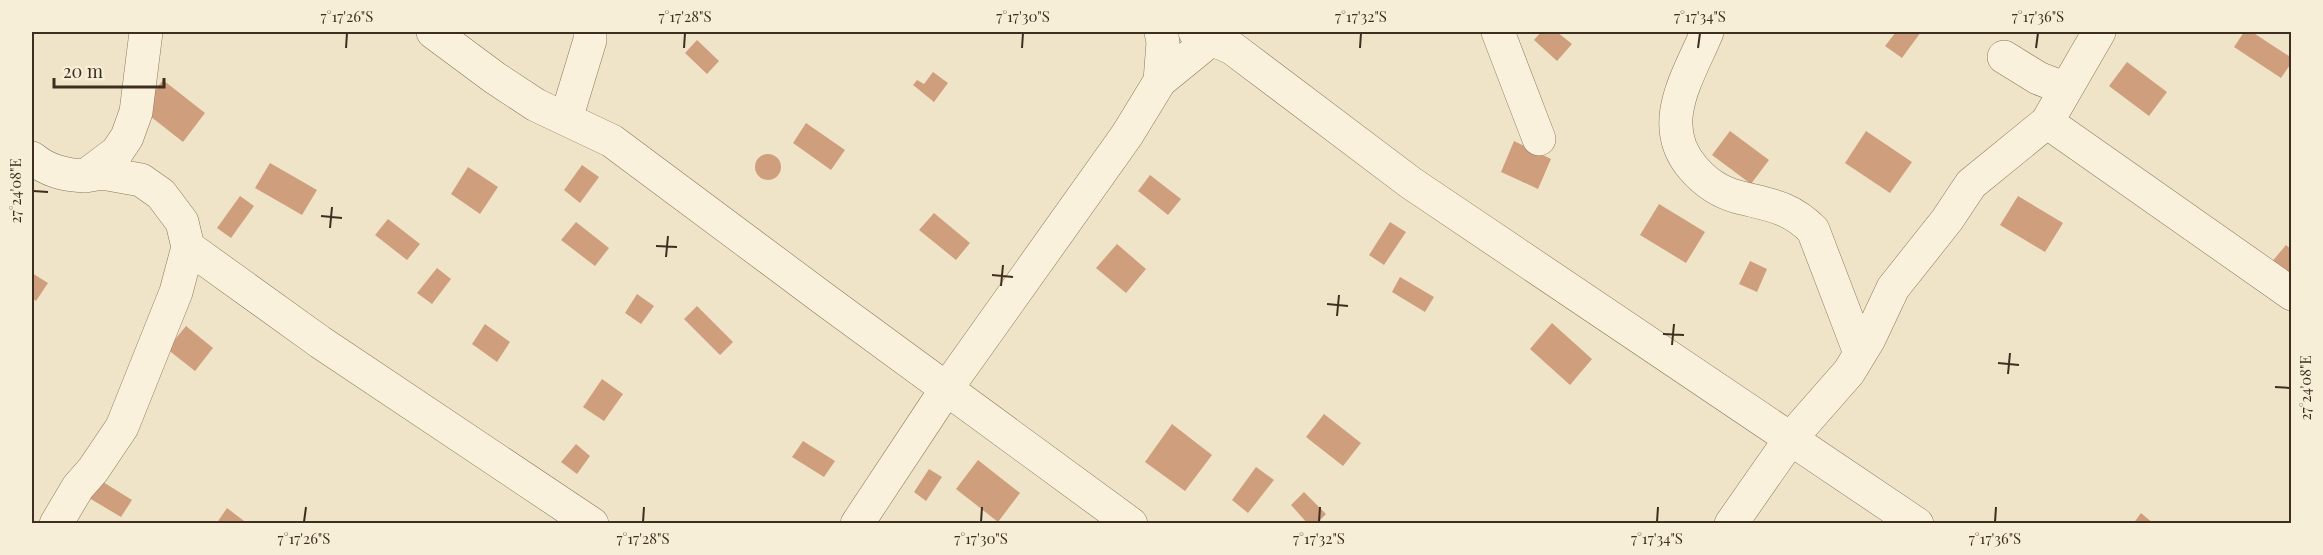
<svg xmlns="http://www.w3.org/2000/svg" width="2323" height="555" font-family="'Playfair Display',serif">
	<rect width="100%" height="100%" fill="#f0e4c8"/>
	<path fill="#cf9f7d" d="M 1541,32 L 1557,32 L 1572,44 L 1557,61 L 1534,40 Z
		M 1896,32 L 1921,32 L 1902,58 L 1885,46 Z
		M 2244,32 L 2252,32 L 2292,58 L 2292,62 L 2281,78 L 2234,47 Z
		M 697,40 L 719,61 L 707,74 L 685,53 Z
		M 2127,62 L 2167,92 L 2149,116 L 2109,86 Z
		M 933,72 L 948,83 L 934,102 L 913,85 L 917,80 L 924,84 Z
		M 163,80 L 205,113 L 183,142 L 141,109 Z
		M 806,123 L 845,150 L 831,170 L 793,143 Z
		M 1730,131 L 1769,160 L 1751,184 L 1712,155 Z
		M 1866,131 L 1912,162 L 1890,193 L 1845,163 Z
		M 1514,141 L 1551,159 L 1538,189 L 1501,172 Z
		M755 167a13 13 0 1 1 26 0a13 13 0 1 1-26 0Z
		M 270,163 L 317,190 L 302,215 L 255,188 Z
		M 582,165 L 599,177 L 580,203 L 564,190 Z
		M 468,167 L 498,187 L 480,214 L 451,194 Z
		M 1150,175 L 1181,199 L 1168,215 L 1138,191 Z
		M 240,196 L 254,206 L 231,238 L 217,228 Z
		M 2018,196 L 2063,223 L 2045,252 L 2000,225 Z
		M 1659,204 L 1705,232 L 1686,263 L 1640,235 Z
		M 934,213 L 970,243 L 956,260 L 919,230 Z
		M 388,219 L 420,244 L 407,260 L 375,235 Z
		M 576,222 L 609,248 L 595,266 L 561,240 Z
		M 1390,222 L 1406,232 L 1384,265 L 1369,255 Z
		M 1117,244 L 1146,269 L 1126,293 L 1096,268 Z
		M 2286,245 L 2292,250 L 2292,282 L 2270,264 Z
		M 1750,261 L 1767,269 L 1757,292 L 1739,284 Z
		M 437,268 L 451,279 L 432,304 L 417,293 Z
		M 32,273 L 48,283 L 36,301 L 32,298 Z
		M 1400,277 L 1434,297 L 1425,312 L 1392,292 Z
		M 637,294 L 654,306 L 641,324 L 625,313 Z
		M 697,306 L 733,342 L 720,355 L 684,319 Z
		M 1552,323 L 1592,359 L 1570,385 L 1530,349 Z
		M 485,324 L 510,342 L 497,362 L 472,344 Z
		M 186,326 L 213,348 L 195,371 L 167,349 Z
		M 602,379 L 623,394 L 604,421 L 583,407 Z
		M 1324,414 L 1361,443 L 1343,466 L 1306,437 Z
		M 1172,424 L 1212,455 L 1185,491 L 1145,462 Z
		M 803,441 L 835,461 L 824,477 L 792,457 Z
		M 576,444 L 590,456 L 577,474 L 561,462 Z
		M 978,460 L 1020,493 L 998,522 L 956,489 Z
		M 1256,467 L 1274,480 L 1248,513 L 1232,500 Z
		M 929,469 L 942,477 L 926,501 L 914,492 Z
		M 95,477 L 132,500 L 121,517 L 84,495 Z
		M 1304,492 L 1326,514 L 1316,524 L 1308,524 L 1291,505 Z
		M 227,508 L 248,524 L 216,524 Z
		M 2141,513 L 2154,524 L 2133,524 Z"/>
	<g fill="none" stroke-linecap="round" stroke-linejoin="round">
		<defs>
			<path id="minor" d="M 433,32 L 495,78 L 536,105 L 612,141 L 824,299 L 1131,524
				M 1195,32 L 1232,48 L 1411,183 L 1917,524
				M 1498,32 L 1539,139
				M 1707,32 C 1689,76 1655,124 1693,168 C 1706,183 1719,192 1738,197 C 1769,205 1789,206 1813,230 L 1860,353
				M 2004,57 L 2038,78 L 2066,89
				M 1160,81 L 1220,32
				M 566,119 L 590,40 L 590,32
				M 2047,122 L 2292,294
				M 32,158 C 48,171 64,175 85,176
				M 188,247 L 320,342 L 592,524
				M 56,524 L 78,487 L 93,470 L 122,427 L 176,292 L 188,247 L 182,222 L 161,194 L 141,180 L 102,173 L 85,176 L 117,152 L 127,137 L 136,112 L 146,32
				M 857,524 L 947,388 L 1127,135 L 1160,81 L 1163,42 L 1161,32
				M 1731,524 L 1791,438 L 1849,372 L 1869,339 L 1893,288 L 1947,220 L 1971,184 L 2047,122 L 2099,32"/>
		</defs>
		<use href="#minor" stroke="#8d765c" stroke-width="34"/>
		<use href="#minor" stroke="#faf1dc" stroke-width="33"/>
	</g>
	<path fill="none" stroke="#3d2e20" stroke-width="2" d="M 346,48 L 347,33M 684,48 L 685,33M 1022,48 L 1023,33M 1360,48 L 1361,33M 1698,48 L 1700,33M 2036,48 L 2038,33M 33,191 L 48,192M 321,216 L 342,218M 330,228 L 332,207M 656,246 L 677,247M 666,257 L 668,236M 992,275 L 1013,277M 1001,286 L 1003,265M 1327,304 L 1348,306M 1337,316 L 1339,295M 1663,334 L 1684,335M 1672,345 L 1674,324M 1998,363 L 2019,365M 2008,374 L 2010,353M 2275,387 L 2290,388M 304,522 L 306,507M 643,522 L 644,507M 981,522 L 982,507M 1319,522 L 1320,507M 1657,522 L 1658,507M 1995,522 L 1996,507"/>
	<rect width="2323" height="555" fill="none" stroke="#f7eed8" stroke-width="66"/>
	<path d="M54 78v9h110v-9" fill="none" stroke="#3d2e20" stroke-width="3"/>
	<text x="63" y="78" font-size="18" fill="#3d2e20" stroke="#f7eed8" stroke-width="4.5" paint-order="stroke">20 m</text>
	<rect x="33" y="33" width="2257" height="489" fill="none" stroke="#3d2e20" stroke-width="2"/>
	<g font-size="15" text-anchor="middle" fill="#3d2e20">
		<text x="347" y="22">7°17'26"S</text>
		<text x="685" y="22">7°17'28"S</text>
		<text x="1023" y="22">7°17'30"S</text>
		<text x="1361" y="22">7°17'32"S</text>
		<text x="1700" y="22">7°17'34"S</text>
		<text x="2038" y="22">7°17'36"S</text>
		<text transform="translate(16 191) rotate(-90)" y="5">27°24'08"E</text>
		<text transform="translate(2306 388) rotate(-90)" y="5">27°24'08"E</text>
		<text x="304" y="544">7°17'26"S</text>
		<text x="643" y="544">7°17'28"S</text>
		<text x="981" y="544">7°17'30"S</text>
		<text x="1319" y="544">7°17'32"S</text>
		<text x="1657" y="544">7°17'34"S</text>
		<text x="1995" y="544">7°17'36"S</text>
	</g>
</svg>
